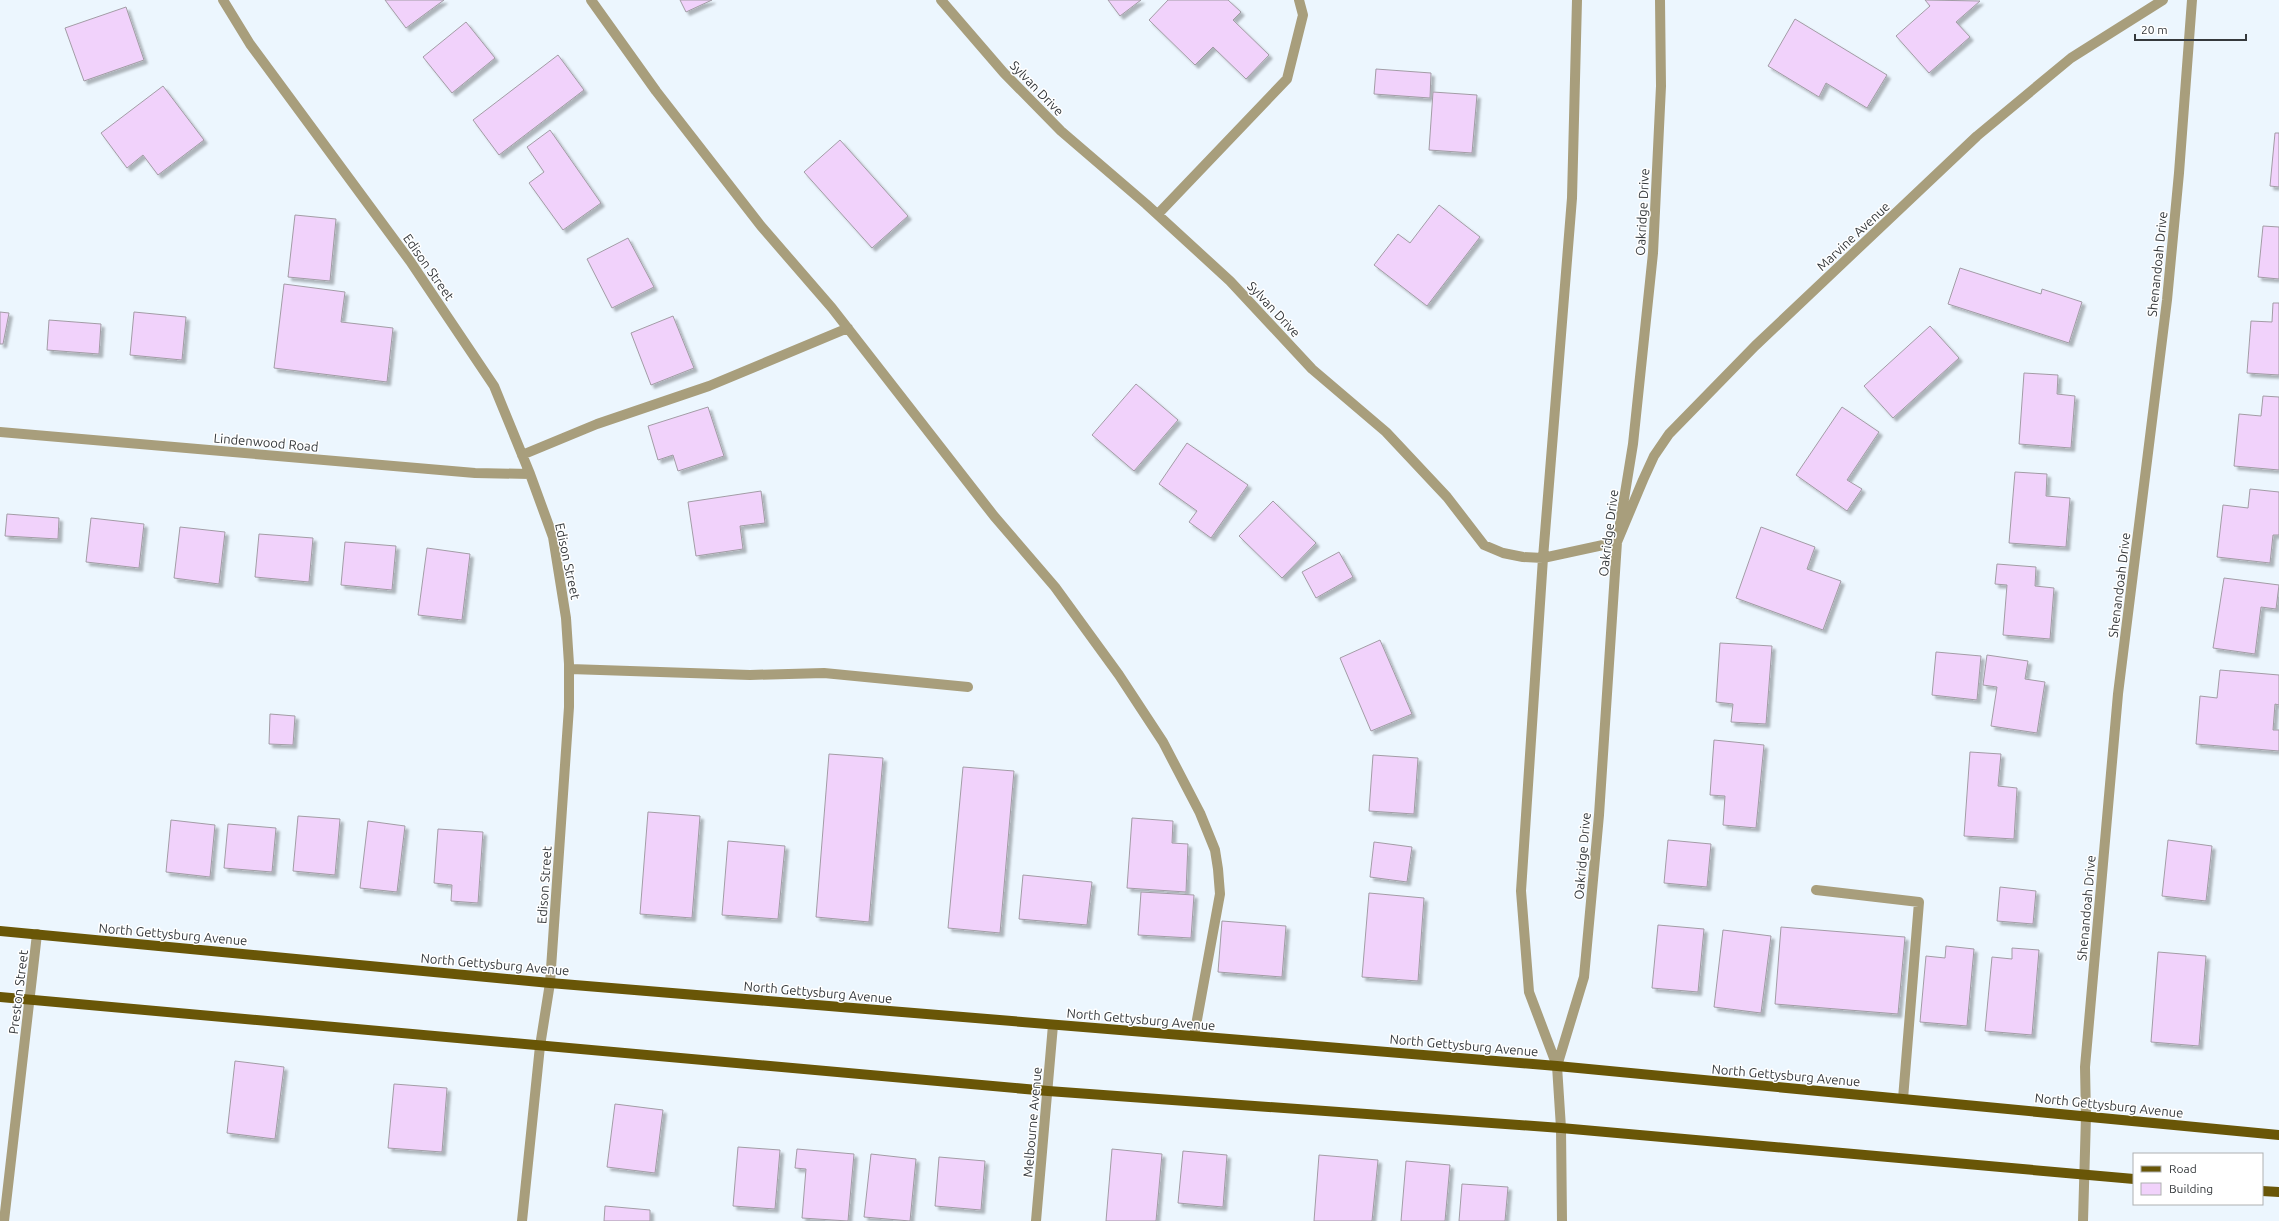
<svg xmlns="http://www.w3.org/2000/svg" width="2279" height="1221" font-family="Ubuntu,sans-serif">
	<defs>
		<filter id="shadow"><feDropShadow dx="3.5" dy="3.5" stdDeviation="1" flood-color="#0004"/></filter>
	</defs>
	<rect width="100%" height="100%" fill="#ecf6fe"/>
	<path fill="#f1d2fb" stroke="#a29ca5" filter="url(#shadow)" d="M 385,0 L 444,0 L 406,28 Z
		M 680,0 L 712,0 L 686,12 Z
		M 1108,0 L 1141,0 L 1120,16 Z
		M 1168,0 L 1228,0 L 1241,12 L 1233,20 L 1269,55 L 1246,79 L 1213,47 L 1195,65 L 1149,20 Z
		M 1925,0 L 1980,1 L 1956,22 L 1970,37 L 1929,73 L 1896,36 L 1930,6 Z
		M 126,7 L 144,60 L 84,81 L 65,28 Z
		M 1795,19 L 1887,75 L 1867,108 L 1826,83 L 1819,97 L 1768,66 Z
		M 466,22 L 495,58 L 452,93 L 423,57 Z
		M 558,55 L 584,90 L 499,155 L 473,120 Z
		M 1376,69 L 1431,73 L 1430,98 L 1374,94 Z
		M 163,86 L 204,140 L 158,175 L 143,155 L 127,168 L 101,133 Z
		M 1433,92 L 1477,95 L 1472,153 L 1429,150 Z
		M 550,130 L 601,203 L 563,230 L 529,183 L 544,172 L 527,147 Z
		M 2275,133 L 2279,133 L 2279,187 L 2270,186 Z
		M 840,140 L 908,216 L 872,248 L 804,172 Z
		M 1439,205 L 1480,237 L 1427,306 L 1374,265 L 1398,234 L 1410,243 Z
		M 295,215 L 336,219 L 330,281 L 288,277 Z
		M 2263,226 L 2279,227 L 2279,279 L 2258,277 Z
		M 628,238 L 654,287 L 612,308 L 587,259 Z
		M 1960,268 L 2041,294 L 2042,289 L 2082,302 L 2069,343 L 1948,304 Z
		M 284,284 L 345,292 L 341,322 L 393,328 L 387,382 L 274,368 Z
		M 2273,303 L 2279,303 L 2279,375 L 2247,373 L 2251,321 L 2272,322 Z
		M 0,312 L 9,313 L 3,344 L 0,344 Z
		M 134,312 L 186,317 L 182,360 L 130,355 Z
		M 673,316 L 694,368 L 651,385 L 631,333 Z
		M 49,320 L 101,324 L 99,354 L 47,350 Z
		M 1930,326 L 1959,358 L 1893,418 L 1864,386 Z
		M 2024,373 L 2058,375 L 2057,394 L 2075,396 L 2071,448 L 2019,444 Z
		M 1136,384 L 1178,420 L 1134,471 L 1092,435 Z
		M 2263,396 L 2279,397 L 2279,470 L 2234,466 L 2239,414 L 2261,416 Z
		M 708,407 L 724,456 L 678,471 L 673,455 L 658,460 L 648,426 Z
		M 1842,407 L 1879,432 L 1847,480 L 1862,489 L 1847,511 L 1796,475 Z
		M 1187,443 L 1248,485 L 1211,538 L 1189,522 L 1197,511 L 1159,484 Z
		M 2015,472 L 2047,474 L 2046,496 L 2070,498 L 2066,547 L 2009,543 Z
		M 2250,489 L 2279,492 L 2279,535 L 2273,535 L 2270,563 L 2217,557 L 2223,505 L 2248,508 Z
		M 761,491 L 765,523 L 740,526 L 743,549 L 696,556 L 688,502 Z
		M 1273,501 L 1316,543 L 1282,578 L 1239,536 Z
		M 7,514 L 59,518 L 58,539 L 5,536 Z
		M 91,518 L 144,524 L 139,568 L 86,562 Z
		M 180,527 L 225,532 L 219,584 L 174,578 Z
		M 1761,527 L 1815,547 L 1807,569 L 1841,581 L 1823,630 L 1736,598 Z
		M 259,534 L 313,538 L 309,582 L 255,577 Z
		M 345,542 L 396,546 L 392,590 L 341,585 Z
		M 427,548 L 470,554 L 462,620 L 418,615 Z
		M 1339,552 L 1353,577 L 1316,598 L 1302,572 Z
		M 1997,564 L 2036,567 L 2035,586 L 2054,588 L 2050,639 L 2003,635 L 2007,585 L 1995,584 Z
		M 2224,578 L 2279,585 L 2276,609 L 2261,607 L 2255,654 L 2213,648 Z
		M 1380,640 L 1412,714 L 1371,731 L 1340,658 Z
		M 1720,643 L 1772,646 L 1766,724 L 1731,722 L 1733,704 L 1716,702 Z
		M 1936,652 L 1981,656 L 1977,700 L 1932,695 Z
		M 1987,655 L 2028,661 L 2025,679 L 2045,682 L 2037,733 L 1991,726 L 1997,687 L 1983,685 Z
		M 2220,670 L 2279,675 L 2279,705 L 2275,704 L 2273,730 L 2279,730 L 2279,751 L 2196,744 L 2200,696 L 2217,698 Z
		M 270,714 L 295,716 L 293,745 L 269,744 Z
		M 1714,740 L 1764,745 L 1756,828 L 1723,825 L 1725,796 L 1710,795 Z
		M 1970,752 L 2001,754 L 1998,786 L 2017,788 L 2014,839 L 1964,836 Z
		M 829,754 L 883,758 L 869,922 L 816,917 Z
		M 1373,755 L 1418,758 L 1414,814 L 1369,811 Z
		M 963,767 L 1014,771 L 1000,933 L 948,928 Z
		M 648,812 L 700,816 L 692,918 L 640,914 Z
		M 298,816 L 340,819 L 335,875 L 293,871 Z
		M 1132,818 L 1173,821 L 1172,843 L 1188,844 L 1186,892 L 1127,888 Z
		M 171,820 L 215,825 L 210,877 L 166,872 Z
		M 368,821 L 405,826 L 397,892 L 360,888 Z
		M 228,824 L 276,828 L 272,872 L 224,868 Z
		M 438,829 L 483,832 L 478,903 L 451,901 L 452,885 L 434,883 Z
		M 1668,840 L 1711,844 L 1707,887 L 1664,883 Z
		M 2168,840 L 2212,846 L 2206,901 L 2162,896 Z
		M 728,841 L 785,846 L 778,919 L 722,915 Z
		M 1374,842 L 1412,847 L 1407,882 L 1370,877 Z
		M 1023,875 L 1092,882 L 1087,925 L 1019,919 Z
		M 2000,887 L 2036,891 L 2033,924 L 1997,921 Z
		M 1141,892 L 1194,895 L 1191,938 L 1138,935 Z
		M 1369,893 L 1424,898 L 1418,981 L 1362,977 Z
		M 1222,921 L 1286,926 L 1282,977 L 1218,972 Z
		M 1658,925 L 1704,929 L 1698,992 L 1652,988 Z
		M 1781,927 L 1905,937 L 1898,1014 L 1775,1004 Z
		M 1723,930 L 1771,936 L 1761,1013 L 1714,1007 Z
		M 1946,946 L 1974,949 L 1967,1026 L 1920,1022 L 1926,956 L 1945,958 Z
		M 2012,948 L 2039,950 L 2032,1035 L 1985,1031 L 1992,957 L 2012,959 Z
		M 2158,952 L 2206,956 L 2199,1046 L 2151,1042 Z
		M 235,1061 L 284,1067 L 275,1139 L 227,1133 Z
		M 394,1084 L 447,1088 L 442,1152 L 388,1148 Z
		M 615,1104 L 663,1110 L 655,1173 L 607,1167 Z
		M 738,1147 L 780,1150 L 775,1209 L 733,1206 Z
		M 797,1149 L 854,1154 L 848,1221 L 802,1218 L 806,1169 L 795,1168 Z
		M 1112,1149 L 1162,1154 L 1156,1221 L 1106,1221 Z
		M 1183,1151 L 1227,1155 L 1223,1207 L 1178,1203 Z
		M 871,1154 L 916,1159 L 910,1221 L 864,1217 Z
		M 1319,1155 L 1378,1160 L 1372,1221 L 1314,1221 Z
		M 939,1157 L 985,1161 L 981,1210 L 935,1206 Z
		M 1406,1161 L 1450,1165 L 1445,1221 L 1401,1221 Z
		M 1462,1184 L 1508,1187 L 1505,1221 L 1459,1221 Z
		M 605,1206 L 650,1210 L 650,1221 L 604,1221 Z"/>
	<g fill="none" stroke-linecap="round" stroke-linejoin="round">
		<path stroke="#a89e7c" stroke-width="10" d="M 223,0 L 250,44 L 410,261 L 494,386 L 530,474 L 553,537 L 566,618 L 569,664 L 569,707 L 550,983 L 540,1046 L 522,1221
			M 591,0 L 656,91 L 761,226 L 832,308 L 994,516 L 1055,587 L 1119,675 L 1163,742 L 1200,813 L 1215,850 L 1218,869 L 1220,894 L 1194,1036
			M 941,0 L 1004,73 L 1061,131 L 1146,204 L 1230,281 L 1312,369 L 1386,432 L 1447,497 L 1484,545 L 1503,553 L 1523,557 L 1543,558 L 1617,542 L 1643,480 L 1654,456 L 1669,434 L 1755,346 L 1977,136 L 2071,58 L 2163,0
			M 1158,214 L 1287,79 L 1303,15 L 1299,0
			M 0,432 L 475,473 L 530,474
			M 522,455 L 597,424 L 709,386 L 848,328
			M 570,669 L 750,675 L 824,673 L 968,687
			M 1816,890 L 1919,902 L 1903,1099
			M 1557,1066 L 1584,977 L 1599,815 L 1617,542 L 1633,444 L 1653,253 L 1661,86 L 1660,0
			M 4,1221 L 37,934
			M 1036,1221 L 1053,1025
			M 1562,1221 L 1561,1128 L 1557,1066 L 1529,992 L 1521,891 L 1543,558 L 1572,198 L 1577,0
			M 2083,1221 L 2086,1116 L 2085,1067 L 2118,694 L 2167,300 L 2179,173 L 2192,0"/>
		<path stroke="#695607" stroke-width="10" d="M 0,931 L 550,983 L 1557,1066 L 2279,1135
			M 0,997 L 1048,1091 L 1561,1128 L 2134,1179
			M 2262,1191 L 2279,1192"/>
	</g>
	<g text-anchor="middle" stroke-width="3" stroke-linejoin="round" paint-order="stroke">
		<g font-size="13" fill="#35393c" stroke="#fff">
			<text transform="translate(1037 88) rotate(46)" y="5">Sylvan Drive</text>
			<text transform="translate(1642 212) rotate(-87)" y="5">Oakridge Drive</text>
			<text transform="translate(1853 236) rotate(-43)" y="5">Marvine Avenue</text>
			<text transform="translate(2157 264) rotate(-84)" y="5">Shenandoah Drive</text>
			<text transform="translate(429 267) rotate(55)" y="5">Edison Street</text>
			<text transform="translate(1274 309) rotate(47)" y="5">Sylvan Drive</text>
			<text transform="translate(266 442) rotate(5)" y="5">Lindenwood Road</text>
			<text transform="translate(1608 533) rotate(-83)" y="5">Oakridge Drive</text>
			<text transform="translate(568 561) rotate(78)" y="5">Edison Street</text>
			<text transform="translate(2119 585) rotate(-83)" y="5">Shenandoah Drive</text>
			<text transform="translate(1582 856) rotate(-85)" y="5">Oakridge Drive</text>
			<text transform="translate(544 885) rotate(-86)" y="5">Edison Street</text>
			<text transform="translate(2086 908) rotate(-85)" y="5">Shenandoah Drive</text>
			<text transform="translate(173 934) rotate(5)" y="5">North Gettysburg Avenue</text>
			<text transform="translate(495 964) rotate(5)" y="5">North Gettysburg Avenue</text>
			<text transform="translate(18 992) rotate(-83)" y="5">Preston Street</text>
			<text transform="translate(818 992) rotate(5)" y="5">North Gettysburg Avenue</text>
			<text transform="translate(1141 1019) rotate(5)" y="5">North Gettysburg Avenue</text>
			<text transform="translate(1464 1045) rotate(5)" y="5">North Gettysburg Avenue</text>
			<text transform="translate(1786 1075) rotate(5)" y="5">North Gettysburg Avenue</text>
			<text transform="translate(2109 1105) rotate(6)" y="5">North Gettysburg Avenue</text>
			<text transform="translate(1032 1122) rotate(-85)" y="5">Melbourne Avenue</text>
		</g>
	</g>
	<rect x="2133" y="1153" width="130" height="52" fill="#ffffff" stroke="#aeb0b1"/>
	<rect x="2141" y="1166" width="20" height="6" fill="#695607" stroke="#aeb0b1"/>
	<text x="2169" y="1173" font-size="12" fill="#35393c">Road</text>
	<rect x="2141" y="1183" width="20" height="12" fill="#f1d2fb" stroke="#aeb0b1"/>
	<text x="2169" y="1193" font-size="12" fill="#35393c">Building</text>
	<path d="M2135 34v6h111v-6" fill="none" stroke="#35393c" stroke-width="2"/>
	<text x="2141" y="34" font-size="12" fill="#35393c" stroke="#ffffff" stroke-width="3" paint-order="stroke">20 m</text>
</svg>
